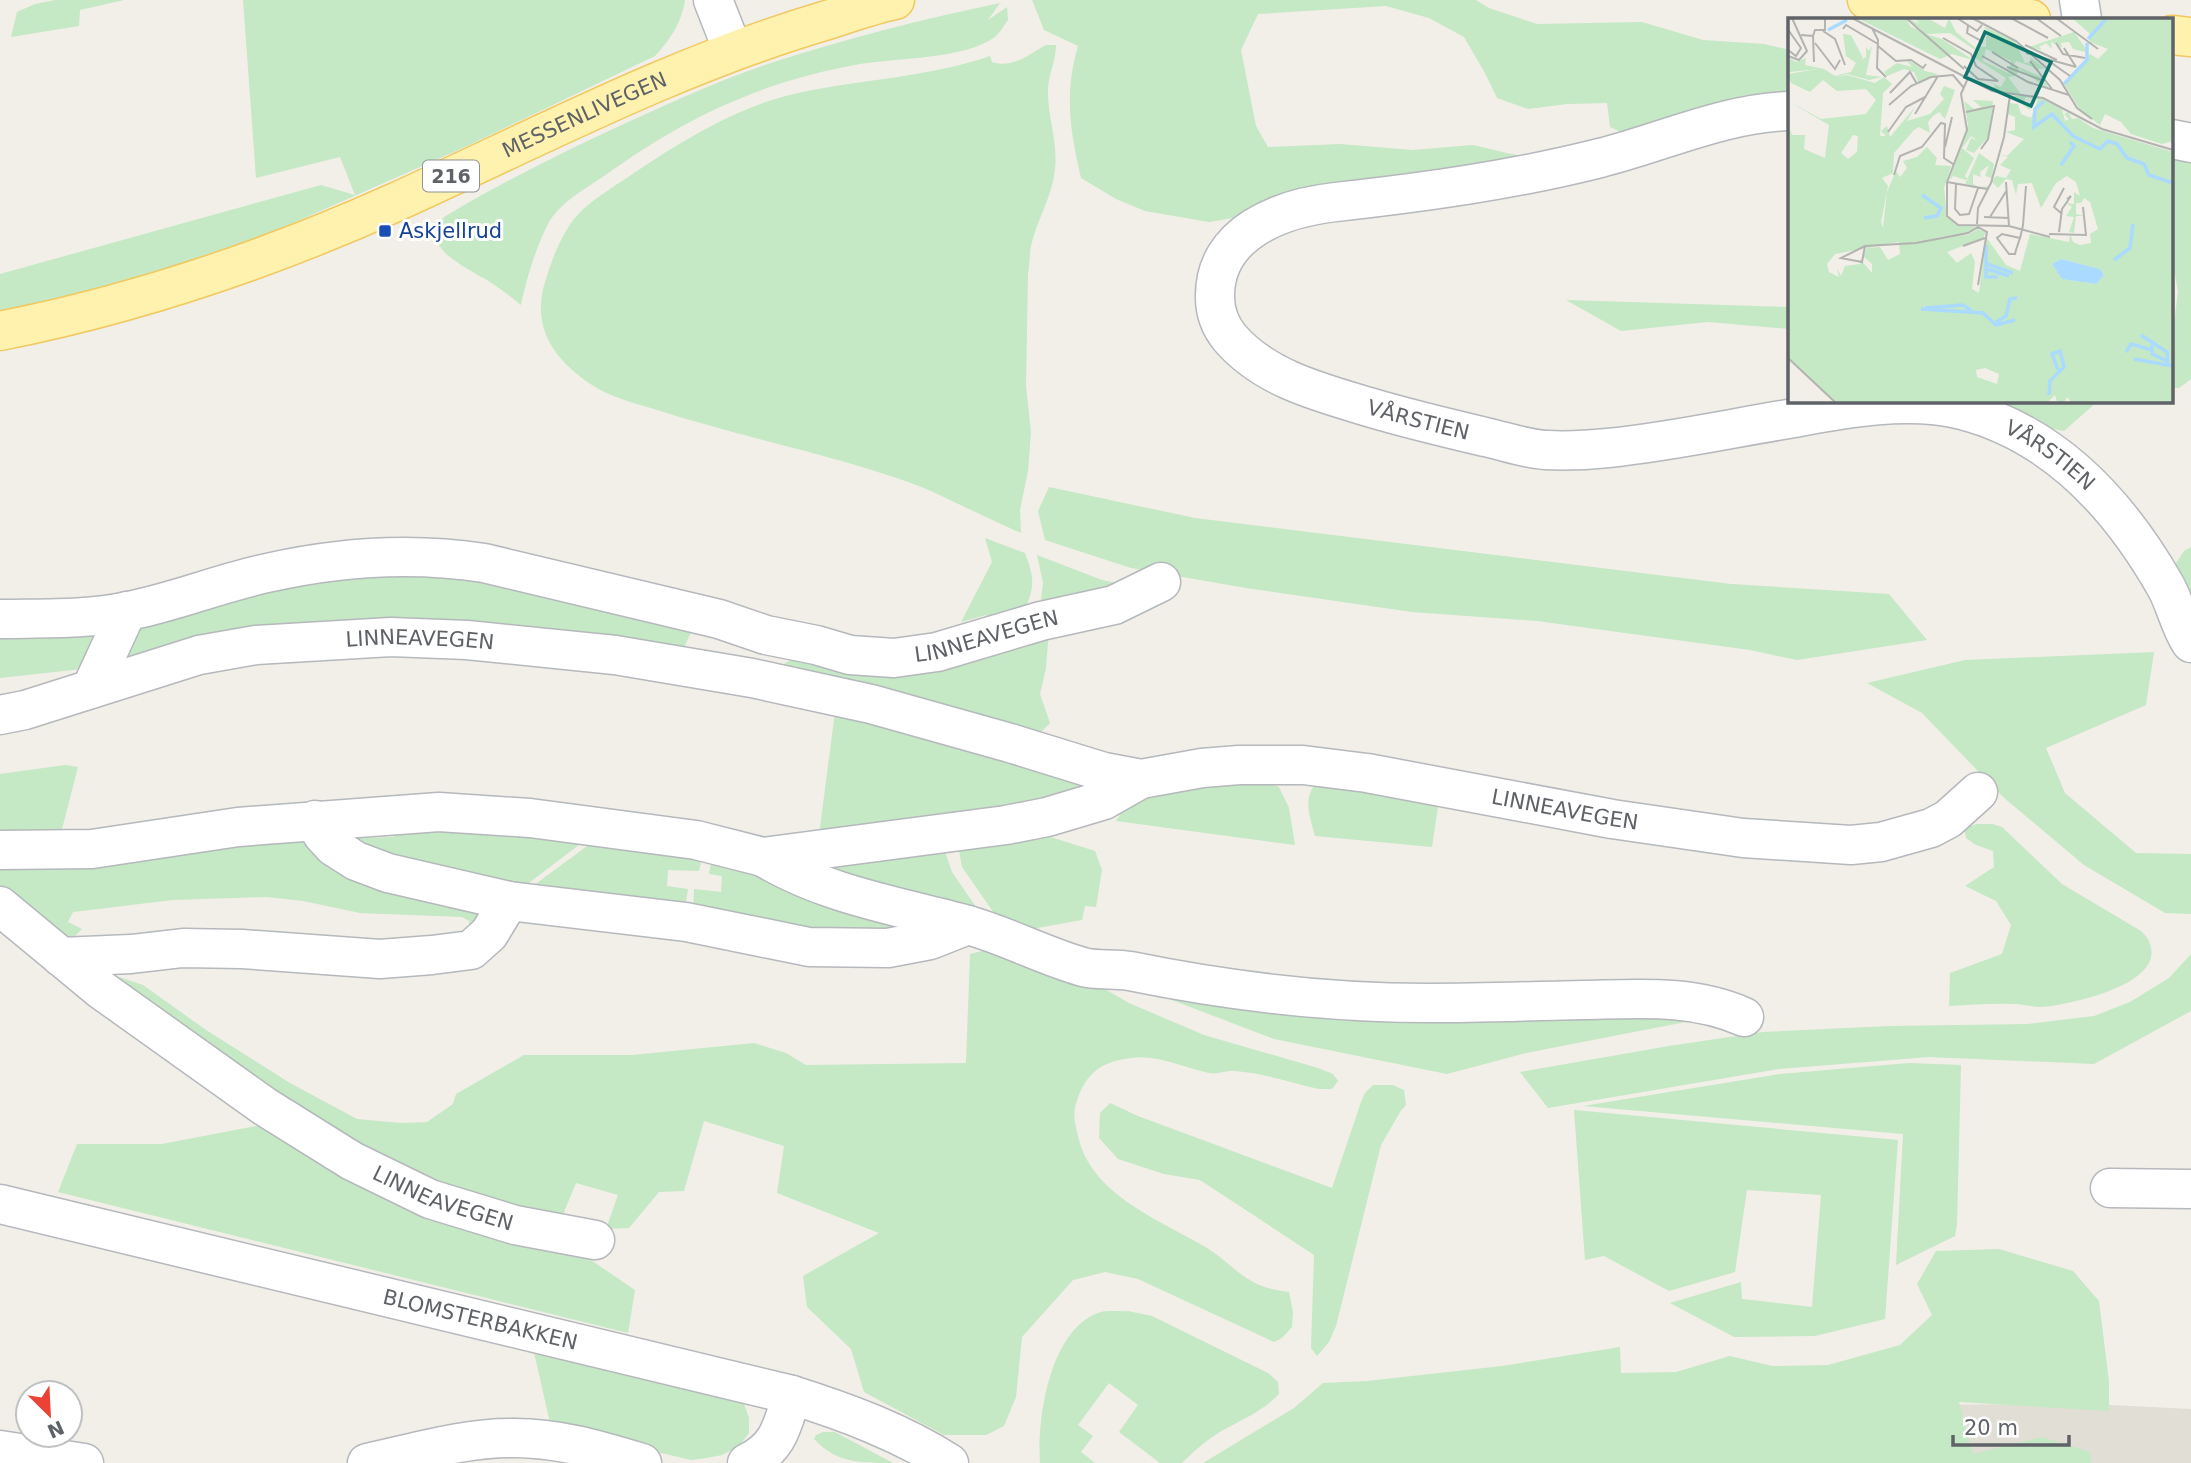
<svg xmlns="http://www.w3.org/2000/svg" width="2191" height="1463" font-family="'DejaVu Sans',sans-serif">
	<rect width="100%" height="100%" fill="#f1efe8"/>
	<path fill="#e1ded6" d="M 2091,1404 L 2191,1409 L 2191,1463 L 1838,1463 L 1837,1405 Z"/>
	<path fill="#c5e8c5" d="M 55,0 L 124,0 L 80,10 L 79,26 L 11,37 L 17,12 L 35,4 Z
		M 243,0 L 685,0 C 682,22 670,40 655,56 L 463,148 L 243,245 L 114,285 L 0,312 L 0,274 L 321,185 L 355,195 L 340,157 L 256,178 Z
		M 1032,0 L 1476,0 L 1489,8 L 1537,24 L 1642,22 L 1703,40 L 1764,44 L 1790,50 L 1790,99 L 1628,135 L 1610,127 L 1607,103 L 1567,104 L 1528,109 L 1497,98 L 1485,73 L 1464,37 L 1429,18 L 1386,6 L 1258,14 L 1241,50 L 1256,126 L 1268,147 L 1340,144 L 1413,150 L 1473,145 L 1520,156 L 1419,182 L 1365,179 L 1276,196 L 1233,218 L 1209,222 L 1145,211 L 1116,199 L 1081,178 C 1070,129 1064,95 1078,46 L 1044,30 Z
		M 1000,3 L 988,20 L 1007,7 L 1008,20 C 1004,25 1000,33 995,37 C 965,59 897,58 860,64 C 760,82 686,117 604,176 C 585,189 559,203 548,224 C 536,247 526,280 521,305 C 511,297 501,289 490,282 C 470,269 415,247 444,217 C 499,184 555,156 613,129 C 666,105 719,80 774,62 C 848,38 924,19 1000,3 Z
		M 1046,45 L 1056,45 C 1056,60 1049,73 1048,88 C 1047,115 1058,141 1055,169 C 1053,194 1038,218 1032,242 C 1029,252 1030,264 1028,274 L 1026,386 L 1031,432 L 1028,471 L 1020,510 L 1021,533 C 991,520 961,505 931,491 C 906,480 878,472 852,464 C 786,445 719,430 654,409 C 634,403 610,397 592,385 C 553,359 530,326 546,279 C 552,259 561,236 574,219 C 589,201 612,188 631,175 C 680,142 736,107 794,94 C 859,79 927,78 990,56 L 992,62 C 1013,69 1029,54 1046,45 Z
		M 2172,157 L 2191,160 L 2191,379 L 2179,388 L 2172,388 L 2172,341 L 2178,291 L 2172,259 Z
		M 1566,300 L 1790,307 L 1790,329 L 1708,322 L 1621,331 Z
		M 1966,401 L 2098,401 L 2064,431 L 2033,425 Z
		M 1049,487 L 1195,518 L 1731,584 L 1889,594 L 1927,640 L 1797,660 L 1750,650 L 1537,621 L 1412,612 L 1246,588 L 1131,568 L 1045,540 L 1038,511 Z
		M 985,538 L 1025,553 C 1036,582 1034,588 1022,617 L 996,627 L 986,615 L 961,622 L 992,562 Z
		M 2191,547 L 2191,599 L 2174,566 L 2184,551 Z
		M 1037,555 L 1102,580 L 1121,584 L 1039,614 L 1043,583 Z
		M 449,567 L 694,626 L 680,656 L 536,637 L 135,662 L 124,658 L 138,620 L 274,582 Z
		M 0,629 L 92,633 L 96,643 L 82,669 L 0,678 Z
		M 1049,629 L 1046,668 L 1040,694 L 1050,723 L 1038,735 L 785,671 L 784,664 L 792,659 Z
		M 2154,652 L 2146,705 L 2046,748 L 2065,793 L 2136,853 L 2191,854 L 2191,914 L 2165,913 L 2084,865 L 2003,797 L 1922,713 L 1867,683 L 1965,660 Z
		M 836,704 L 1101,788 L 818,843 Z
		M 65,765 L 78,767 L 62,829 L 54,832 L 0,837 L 0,774 Z
		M 1255,776 L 1279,787 L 1289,808 L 1295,845 L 1116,821 L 1129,801 Z
		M 1317,782 L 1439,800 L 1432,847 L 1315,836 C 1310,816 1302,799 1317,782 Z
		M 1977,824 L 1992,824 L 2002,827 L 2062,884 L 2141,931 C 2144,934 2149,939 2150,944 C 2165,985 2068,1005 2041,1007 C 2032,1007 2023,1004 2014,1004 C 1993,1003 1970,1005 1949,1006 L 1950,973 L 2002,954 L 2011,925 L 1996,901 L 1965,886 L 1994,867 L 1993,851 L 1976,845 L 1966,838 L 1964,827 Z
		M 406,826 L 588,838 L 517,892 L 392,862 L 346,834 L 353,831 L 362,838 L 393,837 Z
		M 1038,833 L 1095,851 L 1102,870 L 1096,907 L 1085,906 L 1082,920 L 1015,932 L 1001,923 L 962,867 L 958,845 Z
		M 289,834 L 453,897 L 483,916 L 470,930 L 469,921 L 462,917 L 360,913 L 303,901 L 267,897 L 173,900 L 73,912 L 68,922 L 82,929 L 72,939 L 53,934 L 0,894 L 0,863 Z
		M 598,838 L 703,854 L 699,871 L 668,870 L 667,886 L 688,889 L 684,916 L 522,894 Z
		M 944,849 L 952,872 L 987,923 L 812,863 Z
		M 712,856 L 899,917 L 905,937 L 693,917 L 694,889 L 721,892 L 722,876 L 709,874 Z
		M 1001,946 L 1072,970 L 1129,1003 L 1204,1035 L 1318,1068 L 1333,1074 L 1338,1081 L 1332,1089 L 1319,1089 C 1292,1083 1263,1073 1235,1071 C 1226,1070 1218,1075 1209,1073 C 1185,1068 1156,1054 1131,1058 C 1105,1061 1089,1070 1079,1095 C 1072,1113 1074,1118 1078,1136 C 1090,1193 1157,1219 1202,1245 C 1238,1266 1242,1287 1289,1292 L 1293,1312 L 1292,1327 L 1282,1338 L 1274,1342 L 1138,1279 L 1105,1272 L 1073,1280 L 1022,1337 L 1016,1397 L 1004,1426 L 986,1435 L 944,1435 L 864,1392 L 851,1349 L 807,1307 L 803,1276 L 879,1233 L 777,1193 L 784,1146 L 704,1121 L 684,1191 L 659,1192 L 629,1228 L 606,1229 L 618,1195 L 576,1183 L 559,1224 L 398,1178 L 104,972 L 143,985 L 206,1030 L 290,1083 L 357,1119 L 401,1123 L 427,1122 L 453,1104 L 456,1094 L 524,1055 L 632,1055 L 754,1043 L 786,1053 L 806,1065 L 966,1063 L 970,954 Z
		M 2191,954 L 2191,1011 L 2094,1064 L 1929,1057 L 1779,1069 L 1548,1108 L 1520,1072 L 1669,1046 L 1763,1032 L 1889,1026 L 2028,1024 L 2094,1016 L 2130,1002 L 2169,978 Z
		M 1143,989 L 1706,1018 L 1526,1053 L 1447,1074 L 1274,1039 Z
		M 1909,1063 L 1961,1065 L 1957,1224 L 1955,1236 L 1896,1265 L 1903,1134 L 1583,1106 L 1780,1074 Z
		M 1373,1085 L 1393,1085 L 1404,1090 L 1406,1105 L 1400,1112 L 1381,1145 L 1336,1326 L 1329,1342 L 1317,1356 L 1311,1348 L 1314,1255 L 1200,1180 L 1164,1174 L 1118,1159 L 1099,1138 L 1100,1113 L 1110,1103 L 1138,1116 L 1332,1188 L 1361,1102 L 1365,1093 Z
		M 1574,1110 L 1898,1140 L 1885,1319 L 1815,1336 L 1734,1337 L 1670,1303 L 1741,1282 L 1742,1299 L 1812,1307 L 1821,1195 L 1747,1190 L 1735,1272 L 1669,1291 L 1604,1256 L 1585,1260 Z
		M 261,1125 L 582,1254 L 635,1290 L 628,1333 L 58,1192 L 77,1144 L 162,1144 Z
		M 1999,1249 L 2073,1271 L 2099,1301 L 2109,1382 L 2109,1411 L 1959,1402 L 1973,1454 L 2042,1437 L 2090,1452 L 2091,1463 L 1203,1463 L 1294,1408 L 1323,1383 L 1367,1381 L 1502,1366 L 1620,1347 L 1621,1373 L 1676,1372 L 1730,1356 L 1772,1366 L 1828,1365 L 1900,1345 L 1932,1315 L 1917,1284 L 1936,1251 Z
		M 1128,1311 L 1152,1316 L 1268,1373 L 1278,1382 L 1279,1394 C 1264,1410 1245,1418 1227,1428 C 1211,1436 1195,1450 1182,1463 L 1160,1463 L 1119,1432 L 1138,1405 L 1109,1383 L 1078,1425 L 1093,1436 L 1081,1452 L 1095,1463 L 1040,1463 C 1037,1418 1050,1327 1101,1312 C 1109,1310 1120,1312 1128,1311 Z
		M 533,1348 L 732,1396 L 744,1404 L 749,1418 L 749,1433 L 739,1446 L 722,1455 L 707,1458 L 691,1460 L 551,1427 Z
		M 823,1432 L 835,1432 L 893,1463 C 859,1463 837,1463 814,1439 L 816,1435 Z"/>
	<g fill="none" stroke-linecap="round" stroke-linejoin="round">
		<defs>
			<g id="minor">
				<path d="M 713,0 L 733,51"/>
				<path d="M 2079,0 L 2082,19"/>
				<path id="s1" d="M 1790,111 C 1723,113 1664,142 1600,158 C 1513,180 1425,192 1336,202 C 1282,208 1214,232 1215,297 C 1215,311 1220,326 1230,338 C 1265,379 1322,393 1372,408 C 1409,419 1447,428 1485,437 C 1504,441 1526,449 1546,450 C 1566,451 1588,450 1608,448 C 1670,442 1732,428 1794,418 C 1847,408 1908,397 1962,410 C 2055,434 2120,506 2166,587 C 2176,605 2179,625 2191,643"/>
				<path d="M 2172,139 L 2191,143"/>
				<path id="s2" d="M 0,619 C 42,618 86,620 128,611 C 175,602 220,583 267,573 C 337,557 413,552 484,563 L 719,619 L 766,635 L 816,645 L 850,655 L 894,658 L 937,652 L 1041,621 L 1114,605 L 1161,582"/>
				<path d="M 91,689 L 127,611"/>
				<path id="s3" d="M 0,715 L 25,710 L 199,655 L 256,645 L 391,637 L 467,640 L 615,655 L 752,678 L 871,704 L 1010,743 L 1104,772 L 1141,779 L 1202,768 L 1239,765 L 1303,765 L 1367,773 L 1612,819 L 1743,838 L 1851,845 L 1881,842 L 1931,828 L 1948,819 L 1978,792"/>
				<path d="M 315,820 L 322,834 L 334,847 L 356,861 L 388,873 L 509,901 L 686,922 L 809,947 L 888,948 L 930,940 L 968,925"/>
				<path d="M 0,850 L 92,849 L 238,827 L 439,812 L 530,818 L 696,840 L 763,857 L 1006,825 L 1047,817 L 1104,800 L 1141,779"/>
				<path d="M 763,857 C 826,895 898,906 968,925 C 1007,936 1044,956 1083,967 C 1097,971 1114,968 1130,971 C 1228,991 1329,1003 1429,1003 C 1481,1003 1532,1001 1583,1000 C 1638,999 1693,994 1744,1017"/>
				<path id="s4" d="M 0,906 L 100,989 L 264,1106 L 352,1161 L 430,1199 L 515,1225 L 595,1240"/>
				<path d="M 61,957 L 131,954 L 183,948 L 242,949 L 380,959 L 432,955 L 471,950 L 489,934 L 509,901"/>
				<path d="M 2110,1188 L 2191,1189"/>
				<path id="s5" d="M 0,1204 L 792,1395 C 846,1412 900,1432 949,1463"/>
				<path d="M 0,1450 L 84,1463"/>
				<path d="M 367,1463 C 414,1453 463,1438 510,1438 C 556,1437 599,1450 642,1463"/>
				<path d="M 747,1463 C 779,1448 782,1426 792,1395"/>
			</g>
			<g id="major">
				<path d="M 1867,0 L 2031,19"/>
				<path d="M 2172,35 L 2191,37"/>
				<path id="s6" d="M 0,331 C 136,304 269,259 396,202 C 537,138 675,65 824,21 C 847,14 871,5 895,0"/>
			</g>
		</defs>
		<use href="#minor" stroke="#b5b8bc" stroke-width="41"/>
		<use href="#major" stroke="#f2c960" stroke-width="41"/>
		<use href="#minor" stroke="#fff" stroke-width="38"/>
		<use href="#major" stroke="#fff2af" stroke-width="38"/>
	</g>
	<rect fill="#1a4fb4" stroke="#fff" stroke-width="2.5" x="378" y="224" width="14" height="14" rx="3.5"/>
	<g text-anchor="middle" stroke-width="6" stroke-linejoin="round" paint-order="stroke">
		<rect fill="#fff" stroke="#8f9295" stroke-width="2" x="423" y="160.5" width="56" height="31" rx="5"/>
		<g font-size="19" font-weight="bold" fill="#5f6368">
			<text x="451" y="183">216</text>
		</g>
		<g font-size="21" fill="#5f6368" stroke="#fff">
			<text dy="7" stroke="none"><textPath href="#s6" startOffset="625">MESSENLIVEGEN</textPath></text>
			<text dy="7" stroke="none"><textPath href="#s1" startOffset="887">VÅRSTIEN</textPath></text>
			<text dy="7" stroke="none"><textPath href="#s1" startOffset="1538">VÅRSTIEN</textPath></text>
			<text dy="7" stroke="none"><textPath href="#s2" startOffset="1008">LINNEAVEGEN</textPath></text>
			<text dy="7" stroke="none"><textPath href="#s3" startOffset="430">LINNEAVEGEN</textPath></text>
			<text dy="7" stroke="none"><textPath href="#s3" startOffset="1596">LINNEAVEGEN</textPath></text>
			<text dy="7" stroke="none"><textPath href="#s4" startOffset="534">LINNEAVEGEN</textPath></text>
			<text dy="7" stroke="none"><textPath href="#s5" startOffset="494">BLOMSTERBAKKEN</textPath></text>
		</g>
		<g font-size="21" fill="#164399" stroke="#fff" text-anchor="start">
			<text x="399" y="238">Askjellrud</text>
		</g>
	</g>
	<g transform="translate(1788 18)">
		<rect width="385" height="385" fill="#f1efe8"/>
		<path d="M 69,0 L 117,0 L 123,9 L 135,13 L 119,0 L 132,6 L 126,0 L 139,0 L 157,10 L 161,0 L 168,14 L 190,32 L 188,28 L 198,29 L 198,17 L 203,19 L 197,10 L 193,16 L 197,9 L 227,23 L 237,45 L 243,44 L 242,39 L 257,51 L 250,51 L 253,58 L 245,49 L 228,43 L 226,47 L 254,59 L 262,72 L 231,51 L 228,58 L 220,59 L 233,76 L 209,74 L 200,70 L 189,61 L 205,71 L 207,67 L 199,63 L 213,69 L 218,60 L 187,40 L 190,34 L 162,15 L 138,16 L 154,21 L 185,42 L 164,36 L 152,41 ZM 198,31 L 223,43 L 220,55 L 195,43 ZM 284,0 L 385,0 L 385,123 L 374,126 L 343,116 L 333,104 L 317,96 L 312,107 L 292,92 L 277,67 L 302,36 L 310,41 L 320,31 L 302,24 L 301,15 ZM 286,14 L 301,35 L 285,31 L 281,24 L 273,25 L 274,30 L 263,24 L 264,31 L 258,25 L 251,29 L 254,32 L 241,29 ZM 55,16 L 63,17 L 75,40 L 72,43 L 78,39 L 78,29 L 81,33 L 84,28 L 78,57 L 94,59 L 81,62 L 59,56 L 47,60 L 59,57 L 87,65 L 96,59 L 104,66 L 95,75 L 92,118 L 98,118 L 93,113 L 99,108 L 102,119 L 127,89 L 119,103 L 142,96 L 156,81 L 152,76 L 156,68 L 167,72 L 157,101 L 151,94 L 145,98 L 140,104 L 142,115 L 131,109 L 126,112 L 106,135 L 105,155 L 94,160 L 100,168 L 93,204 L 95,210 L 99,174 L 108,153 L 112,159 L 119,150 L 115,143 L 129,139 L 139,129 L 149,140 L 147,147 L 163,148 L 156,170 L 159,199 L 168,207 L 188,209 L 181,215 L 143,220 L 180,217 L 190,211 L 198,214 L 195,220 L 159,234 L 169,245 L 183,235 L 187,244 L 184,271 L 191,275 L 198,219 L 218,247 L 232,253 L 242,216 L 281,224 L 282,216 L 285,224 L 292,227 L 303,225 L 302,216 L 310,211 L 302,184 L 296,180 L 293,185 L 288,185 L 288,196 L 296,198 L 288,198 L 286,215 L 281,214 L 286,199 L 278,198 L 284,189 L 278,185 L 286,186 L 286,174 L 292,178 L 288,164 L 279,158 L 268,165 L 253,190 L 244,165 L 230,166 L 228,177 L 224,162 L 218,161 L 210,170 L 204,164 L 200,170 L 192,169 L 200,168 L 208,158 L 218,160 L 223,152 L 212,147 L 220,139 L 209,136 L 219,138 L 236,121 L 218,114 L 227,112 L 227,99 L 220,96 L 221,85 L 230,86 L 233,96 L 243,100 L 250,81 L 238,79 L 235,86 L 243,87 L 242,92 L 223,78 L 239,78 L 252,80 L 274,91 L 277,103 L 281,101 L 276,96 L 280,94 L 284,101 L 290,100 L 305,110 L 385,134 L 385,385 L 284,385 L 279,379 L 276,385 L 264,385 L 269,384 L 267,377 L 259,385 L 49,385 L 0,339 L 0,107 L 4,117 L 17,117 L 16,131 L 37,140 L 41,107 L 0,83 L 33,101 L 78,96 L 88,82 L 78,71 L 49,73 L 35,62 L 22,74 L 3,65 L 0,56 L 30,51 L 2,54 L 0,40 L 9,44 L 18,40 L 17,47 L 36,51 L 47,58 L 63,54 L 68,45 L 58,38 ZM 65,117 L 70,118 L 69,134 L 60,141 L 53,135 ZM 111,224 L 112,236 L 100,242 L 92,229 L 79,230 L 75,238 L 84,246 L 84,255 L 72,241 L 72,246 L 57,248 L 53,258 L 49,250 L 51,259 L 41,254 L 39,246 L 47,236 ZM 273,241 L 312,251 L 316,257 L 307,266 L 275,261 L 264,246 ZM 197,350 L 211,356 L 209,366 L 189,359 L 188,352 ZM 118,42 L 127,46 L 137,53 L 150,56 L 131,66 L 126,54 L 116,51 L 99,58 L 96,54 L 109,45 L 124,49 ZM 185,82 L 205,83 L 201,118 L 186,135 L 178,132 L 183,120 L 190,123 L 183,118 L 174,130 L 186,140 L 177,158 L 181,163 L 165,158 L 161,163 L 180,107 L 176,83 L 186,91 L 193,89 ZM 191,135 L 206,146 L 204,160 L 197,158 L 201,147 L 192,154 L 193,159 L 185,156 L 185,166 L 190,169 L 177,166 Z" fill="#c5e8c5" fill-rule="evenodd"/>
		<path d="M 273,241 L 312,251 L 316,257 L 308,266 L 274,261 L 264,246 Z" fill="#aadaff"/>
		<path fill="none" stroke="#aadaff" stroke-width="3.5" d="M 40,12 L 59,2M 300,21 L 319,0M 276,66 L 299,42 L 299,25M 256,83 L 247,91 L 246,109 L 264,96 L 285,118 L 312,131 L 320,123 L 329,126 L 339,140 L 356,146 L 361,157 L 385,165M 273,147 L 286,128 L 282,124M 134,177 L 153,190 L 149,198 L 136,200M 198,227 L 198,259 L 210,259M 326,242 L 342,230 L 345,206M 199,246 L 225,255M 199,251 L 221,258M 137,290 L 175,287 L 184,293M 133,291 L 195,295 L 208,307 L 227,302M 208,304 L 218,298 L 222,281 L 229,280M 353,317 L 379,334 L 380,347M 364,327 L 364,336 L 379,343M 338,334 L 343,326 L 364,332M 346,341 L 385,348M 261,377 L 262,363 L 276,349 L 272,333 L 264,336 L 270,352"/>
		<path fill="none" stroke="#b3b3b1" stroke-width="2" d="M 64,0 L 204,73 L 255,80 L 314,111 L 385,132M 118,0 L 176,51M 169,0 L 189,13 L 194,7M 184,0 L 228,23 L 272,62 L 289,90 L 304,101M 223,0 L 260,20M 248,0 L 273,18M 268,0 L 310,31M 180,8 L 179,15 L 195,24M 84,10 L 90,22 L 89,50 L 98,59M 55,11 L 58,7 L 90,26M 35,13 L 47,21 L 57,47M 13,17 L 25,18 L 26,44M 25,18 L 27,12 L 37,12 L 37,0M 155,20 L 183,36 L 188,48 L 210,63 L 190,61 L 176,48M 27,25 L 47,51 L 52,42M 268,25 L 275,36 L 297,40M 237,27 L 269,42M 90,28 L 108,43 L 123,42 L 135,50 L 138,46M 276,30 L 288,49M 0,32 L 8,38 L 13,30 L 1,13M 204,34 L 230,50M 238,35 L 288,49M 0,38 L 11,42 L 19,33 L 4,0M 194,38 L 240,64 L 281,77M 258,41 L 282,58M 242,43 L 264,71M 219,49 L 256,63M 180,60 L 173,76 L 179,112 L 159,164 L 159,198 L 170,207 L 221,208 L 262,219 L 254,217M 102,75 L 122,54 L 129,66M 101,87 L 123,68 L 143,59 L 165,57 L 176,70M 178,94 L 206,88 L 200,121 L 193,131M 127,96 L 150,58M 100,114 L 118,89 L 139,78M 157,129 L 164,99M 106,157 L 112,138 L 134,129 L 153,105 L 157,106 L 156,140 L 165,146M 159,164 L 199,171M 218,164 L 221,208M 168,166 L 167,191 L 172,197 L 181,196 L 190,170M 273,195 L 266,189 L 276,170M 196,199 L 221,200M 202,199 L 219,172M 189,206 L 190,190 L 203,165 L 216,119 L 222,77M 190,209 L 199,214 L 190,267M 271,214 L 274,191 L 283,178 L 279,181M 261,216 L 298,217 L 295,189M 232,220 L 214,216 L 209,220 L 221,236 L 227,236 L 228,232 L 232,220 L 234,212 L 235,207 L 238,168M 77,228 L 74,244 L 53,240 L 77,228 L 128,225 L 180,215 L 190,209M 175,228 L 197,220M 0,340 L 48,385"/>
		<path fill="#0f766e" fill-opacity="0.15" stroke="#0f766e" stroke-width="3.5" d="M 197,14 L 263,44 L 243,88 L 177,59 Z"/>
		<rect width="385" height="385" fill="none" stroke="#5f6368" stroke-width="3.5"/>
	</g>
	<g transform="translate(49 1414) rotate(156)"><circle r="33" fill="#ffffff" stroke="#bfc1c3" stroke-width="2"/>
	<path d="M0-5L12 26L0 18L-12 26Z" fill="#ea4335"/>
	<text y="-10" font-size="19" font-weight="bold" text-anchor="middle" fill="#5f6368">N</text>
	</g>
	<path d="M1953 1435v10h116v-10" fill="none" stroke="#5f6368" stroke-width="3.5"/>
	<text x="1964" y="1435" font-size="21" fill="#5f6368" stroke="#ffffff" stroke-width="5" paint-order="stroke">20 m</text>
</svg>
